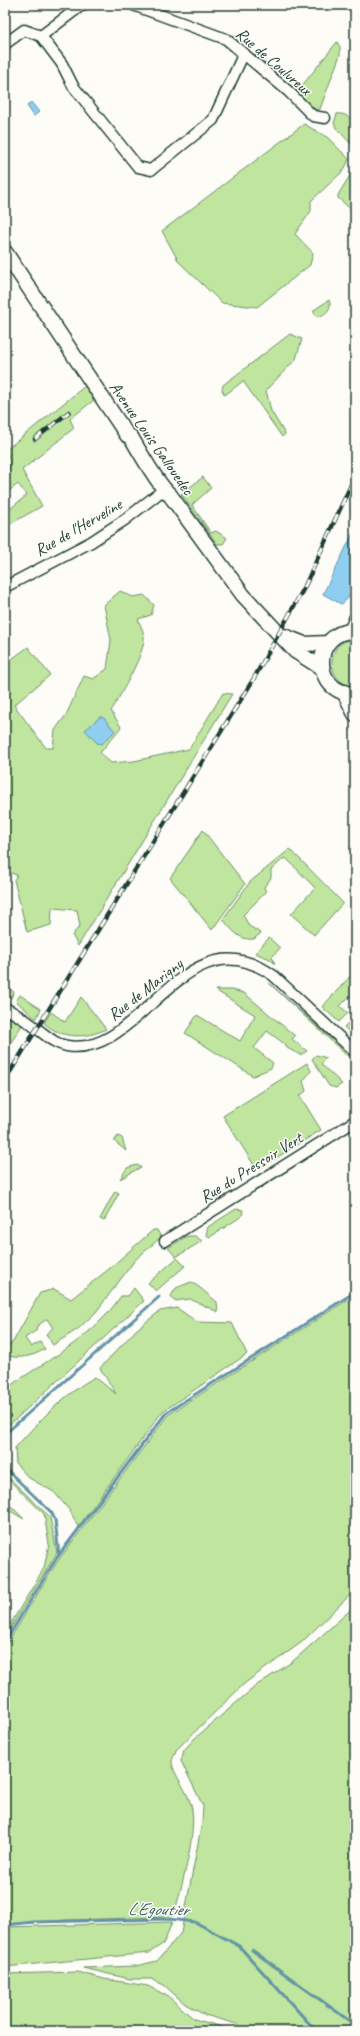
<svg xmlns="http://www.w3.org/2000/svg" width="360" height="2036" font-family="Caveat,sans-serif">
	<rect width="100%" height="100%" fill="#fdfcf7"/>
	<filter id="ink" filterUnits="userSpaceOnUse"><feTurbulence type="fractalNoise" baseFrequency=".025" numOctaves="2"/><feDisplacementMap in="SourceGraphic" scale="8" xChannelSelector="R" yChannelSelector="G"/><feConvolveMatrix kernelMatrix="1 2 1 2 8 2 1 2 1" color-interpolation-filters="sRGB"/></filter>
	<g filter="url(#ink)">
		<path fill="#bfe59f" stroke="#6f916a" d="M 337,42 L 340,47 L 340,55 L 320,109 L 314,110 L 297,92 Z
			M 337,114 C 346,113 349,118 355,123 L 355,148 L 336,128 L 334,123 Z
			M 304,124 L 327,137 L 349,159 L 344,170 L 311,201 L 311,211 L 295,234 L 313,253 L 310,265 L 257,307 L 222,303 L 179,262 L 162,231 Z
			M 355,167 L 355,213 L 338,198 L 338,195 Z
			M 329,300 C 333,308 325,316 317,317 L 314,313 L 314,310 Z
			M 290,334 L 302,339 L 296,359 L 266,390 L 271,411 L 285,434 L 282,437 L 243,381 L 225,395 L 222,390 L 223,385 Z
			M 85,386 L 94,400 L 70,419 L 74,428 L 22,470 L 42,506 L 5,527 L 5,513 L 27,495 L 18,484 L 5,494 L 5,474 L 9,470 L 10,463 L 7,449 Z
			M 203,477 L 211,488 L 192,505 L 211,533 L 216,531 L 227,538 L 223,544 L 217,544 L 181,494 Z
			M 120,591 L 133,597 L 144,595 L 154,605 L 151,615 L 138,619 C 140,625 144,631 144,637 C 146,651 119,698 111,711 L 121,727 L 100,753 L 111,763 L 134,761 L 189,749 L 223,693 L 232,694 L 78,946 L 72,935 L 80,926 L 77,910 L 52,908 L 51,925 L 27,932 L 14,880 L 17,875 L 5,871 L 5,664 L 28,647 L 50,675 L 14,705 L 46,748 L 53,748 L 55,730 L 66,715 L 84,676 L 93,679 L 107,669 L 111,640 L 104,605 Z
			M 355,640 L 355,685 C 325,687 324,638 355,640 Z
			M 203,830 L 245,884 L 212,930 L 170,878 Z
			M 290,849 L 343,903 L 314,935 L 291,914 L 315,888 L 286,858 L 283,859 L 271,870 L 271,878 L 264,887 L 266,892 L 243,915 L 249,926 L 261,933 L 254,939 C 239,941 231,929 223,919 L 250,882 Z
			M 269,938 L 280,948 L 272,957 L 275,964 L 270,959 L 255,953 Z
			M 355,971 L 355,991 L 340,1006 L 348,1013 L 339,1022 L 322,1007 Z
			M 268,982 L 355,1060 L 355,1062 L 344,1053 Z
			M 5,986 L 14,992 L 11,998 L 5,994 Z
			M 215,990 L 232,990 L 244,993 L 295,1036 L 292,1039 L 307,1051 L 300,1055 L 287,1048 L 286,1045 L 267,1031 L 254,1048 L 273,1063 L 271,1068 L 253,1076 L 185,1033 L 197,1015 L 240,1041 L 255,1015 Z
			M 20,995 L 41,1009 L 36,1019 L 16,1001 Z
			M 81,997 L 106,1029 C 86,1039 61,1039 44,1023 L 51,1012 L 65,1022 Z
			M 355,1016 L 355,1037 L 344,1027 Z
			M 5,1017 L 15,1020 L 22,1025 L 5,1052 Z
			M 316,1055 L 327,1058 L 321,1064 L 342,1084 L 336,1088 L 329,1086 L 312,1059 Z
			M 307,1063 L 311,1071 L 303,1081 L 306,1091 L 300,1096 L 321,1130 L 257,1170 L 223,1116 Z
			M 118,1136 L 122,1138 L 126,1151 L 114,1141 Z
			M 137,1165 L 141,1167 L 120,1179 L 127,1168 Z
			M 115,1191 L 119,1193 L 104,1221 L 100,1219 Z
			M 236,1209 L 243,1210 L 242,1216 L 210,1237 L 206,1235 L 208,1227 Z
			M 153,1230 L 157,1230 L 161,1237 L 135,1260 L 96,1312 L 78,1329 L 53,1345 L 46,1334 L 53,1328 L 47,1319 L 36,1327 L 37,1330 L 25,1338 L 31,1347 L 40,1342 L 45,1349 C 34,1356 18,1360 5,1355 L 5,1348 L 13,1342 L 40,1293 L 54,1289 L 71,1299 L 109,1269 Z
			M 187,1236 L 195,1236 L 202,1241 L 176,1257 L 168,1248 Z
			M 177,1258 L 185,1266 L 156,1291 L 148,1283 Z
			M 191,1282 L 199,1287 L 217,1302 L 218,1312 L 190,1299 L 174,1301 L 171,1296 L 176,1288 Z
			M 134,1288 L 144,1301 L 5,1429 L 5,1391 L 14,1383 C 53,1357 94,1336 121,1296 L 128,1296 Z
			M 355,1295 L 355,1590 L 302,1642 L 245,1683 L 176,1750 C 175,1754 172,1759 172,1762 C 172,1773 190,1793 192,1810 C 196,1837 181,1888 174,1915 L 169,1917 L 66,1920 L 5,1925 L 5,1647 L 57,1562 L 168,1415 Z
			M 177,1308 L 197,1322 L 232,1323 L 247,1354 L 162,1412 L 78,1527 L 70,1511 L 54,1492 L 29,1478 L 16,1464 L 15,1448 C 39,1421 63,1395 95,1377 L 116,1394 L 100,1368 L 136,1330 L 160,1311 Z
			M 5,1474 L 50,1517 L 57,1553 L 5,1637 L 5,1633 L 44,1568 L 49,1544 L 44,1514 L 5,1476 Z
			M 5,1500 L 24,1519 L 5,1508 Z
			M 355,1606 L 355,2031 L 253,2031 L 237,2024 L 205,2015 L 185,2004 L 164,1985 L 151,1979 L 130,1979 L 83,1968 L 136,1966 L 157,1961 L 181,1933 L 202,1822 L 203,1806 L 181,1761 L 184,1750 L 194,1739 L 257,1685 L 292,1662 Z
			M 172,1922 L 164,1943 L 149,1953 L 5,1967 L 5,1927 Z
			M 78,1972 L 104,1979 L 148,1986 L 169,1997 L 194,2019 L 237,2031 L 5,2031 L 5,1974 Z"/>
		<path fill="#90cef1" stroke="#6394a5" d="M 31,102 L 39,112 L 34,116 L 27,106 Z
			M 355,529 C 355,548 360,596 341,604 L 323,594 Z
			M 100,717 L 103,717 L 115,731 L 102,744 L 97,743 L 85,730 Z"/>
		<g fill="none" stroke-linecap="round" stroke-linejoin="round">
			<path stroke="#6394a5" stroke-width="3" d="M 5,1434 L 159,1297
				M 5,1468 L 51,1512 L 55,1520 L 59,1555
				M 5,1642 L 56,1559 L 166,1413 L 355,1292
				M 5,1925 L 34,1922 L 169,1919 L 195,1922 L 239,1946 L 316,2031
				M 252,1950 L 355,2025"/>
			<defs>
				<path id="street" d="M 133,5 L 226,39 L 288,91 L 313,116 L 325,118
					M 41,36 L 62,64 L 73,86 L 138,167 L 151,170 L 213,120 L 244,53
					M 41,36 L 82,5
					M 5,44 L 24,30 L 41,36
					M 5,587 L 91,542 L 126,519 L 163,490
					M 349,631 L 355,617
					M 5,1008 C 16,1014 26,1020 36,1028 C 46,1035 54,1044 67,1046 C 142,1059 184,911 274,976 L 355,1052
					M 165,1241 L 355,1121"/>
				<path id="secondary" d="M 5,252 L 127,435 L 131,437 C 139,451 160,487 170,495 L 243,595 L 295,651 L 322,668
					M 355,631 C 311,630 311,694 355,694
					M 284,636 L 304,644 L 328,643
					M 344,692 L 355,714"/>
			</defs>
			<use href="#street" stroke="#1f3d34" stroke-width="13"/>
			<use href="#secondary" stroke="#1f3d34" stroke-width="17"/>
			<use href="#street" stroke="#fdfcf7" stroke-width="10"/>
			<use href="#secondary" stroke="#fdfcf7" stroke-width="14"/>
			<defs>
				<path id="rail" d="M 35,439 L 69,412
					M 5,1080 L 253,680 L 304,588 L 355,476"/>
			</defs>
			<use href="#rail" stroke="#1f3d34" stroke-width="4.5"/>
			<use href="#rail" stroke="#fdfcf7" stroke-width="3" stroke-dasharray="9" stroke-linecap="butt"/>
		</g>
	</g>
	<g text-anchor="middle" stroke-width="3" stroke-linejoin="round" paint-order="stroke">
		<g font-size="17" fill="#1f3d34" stroke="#fdfcf7">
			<text transform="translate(274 61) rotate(41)" y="6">Rue de Coulvreux</text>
			<text transform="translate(152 438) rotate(55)" y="6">Avenue Louis Gallouedec</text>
			<text transform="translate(78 527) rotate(-30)" y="6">Rue de l'Herveline</text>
			<text transform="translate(145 989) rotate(-38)" y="6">Rue de Marigny</text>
			<text transform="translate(251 1167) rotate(-32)" y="6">Rue du Pressoir Vert</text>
		</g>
		<g font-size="18" font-style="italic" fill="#3b6163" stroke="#fdfcf7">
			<text transform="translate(158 1909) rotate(1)" y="6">L'Egoutier</text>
		</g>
	</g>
	<rect width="360" height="2036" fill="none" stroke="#fdfcf7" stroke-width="20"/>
	<rect x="10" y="10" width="340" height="2016" fill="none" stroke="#1f3d34" stroke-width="1.5" filter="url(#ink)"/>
</svg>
